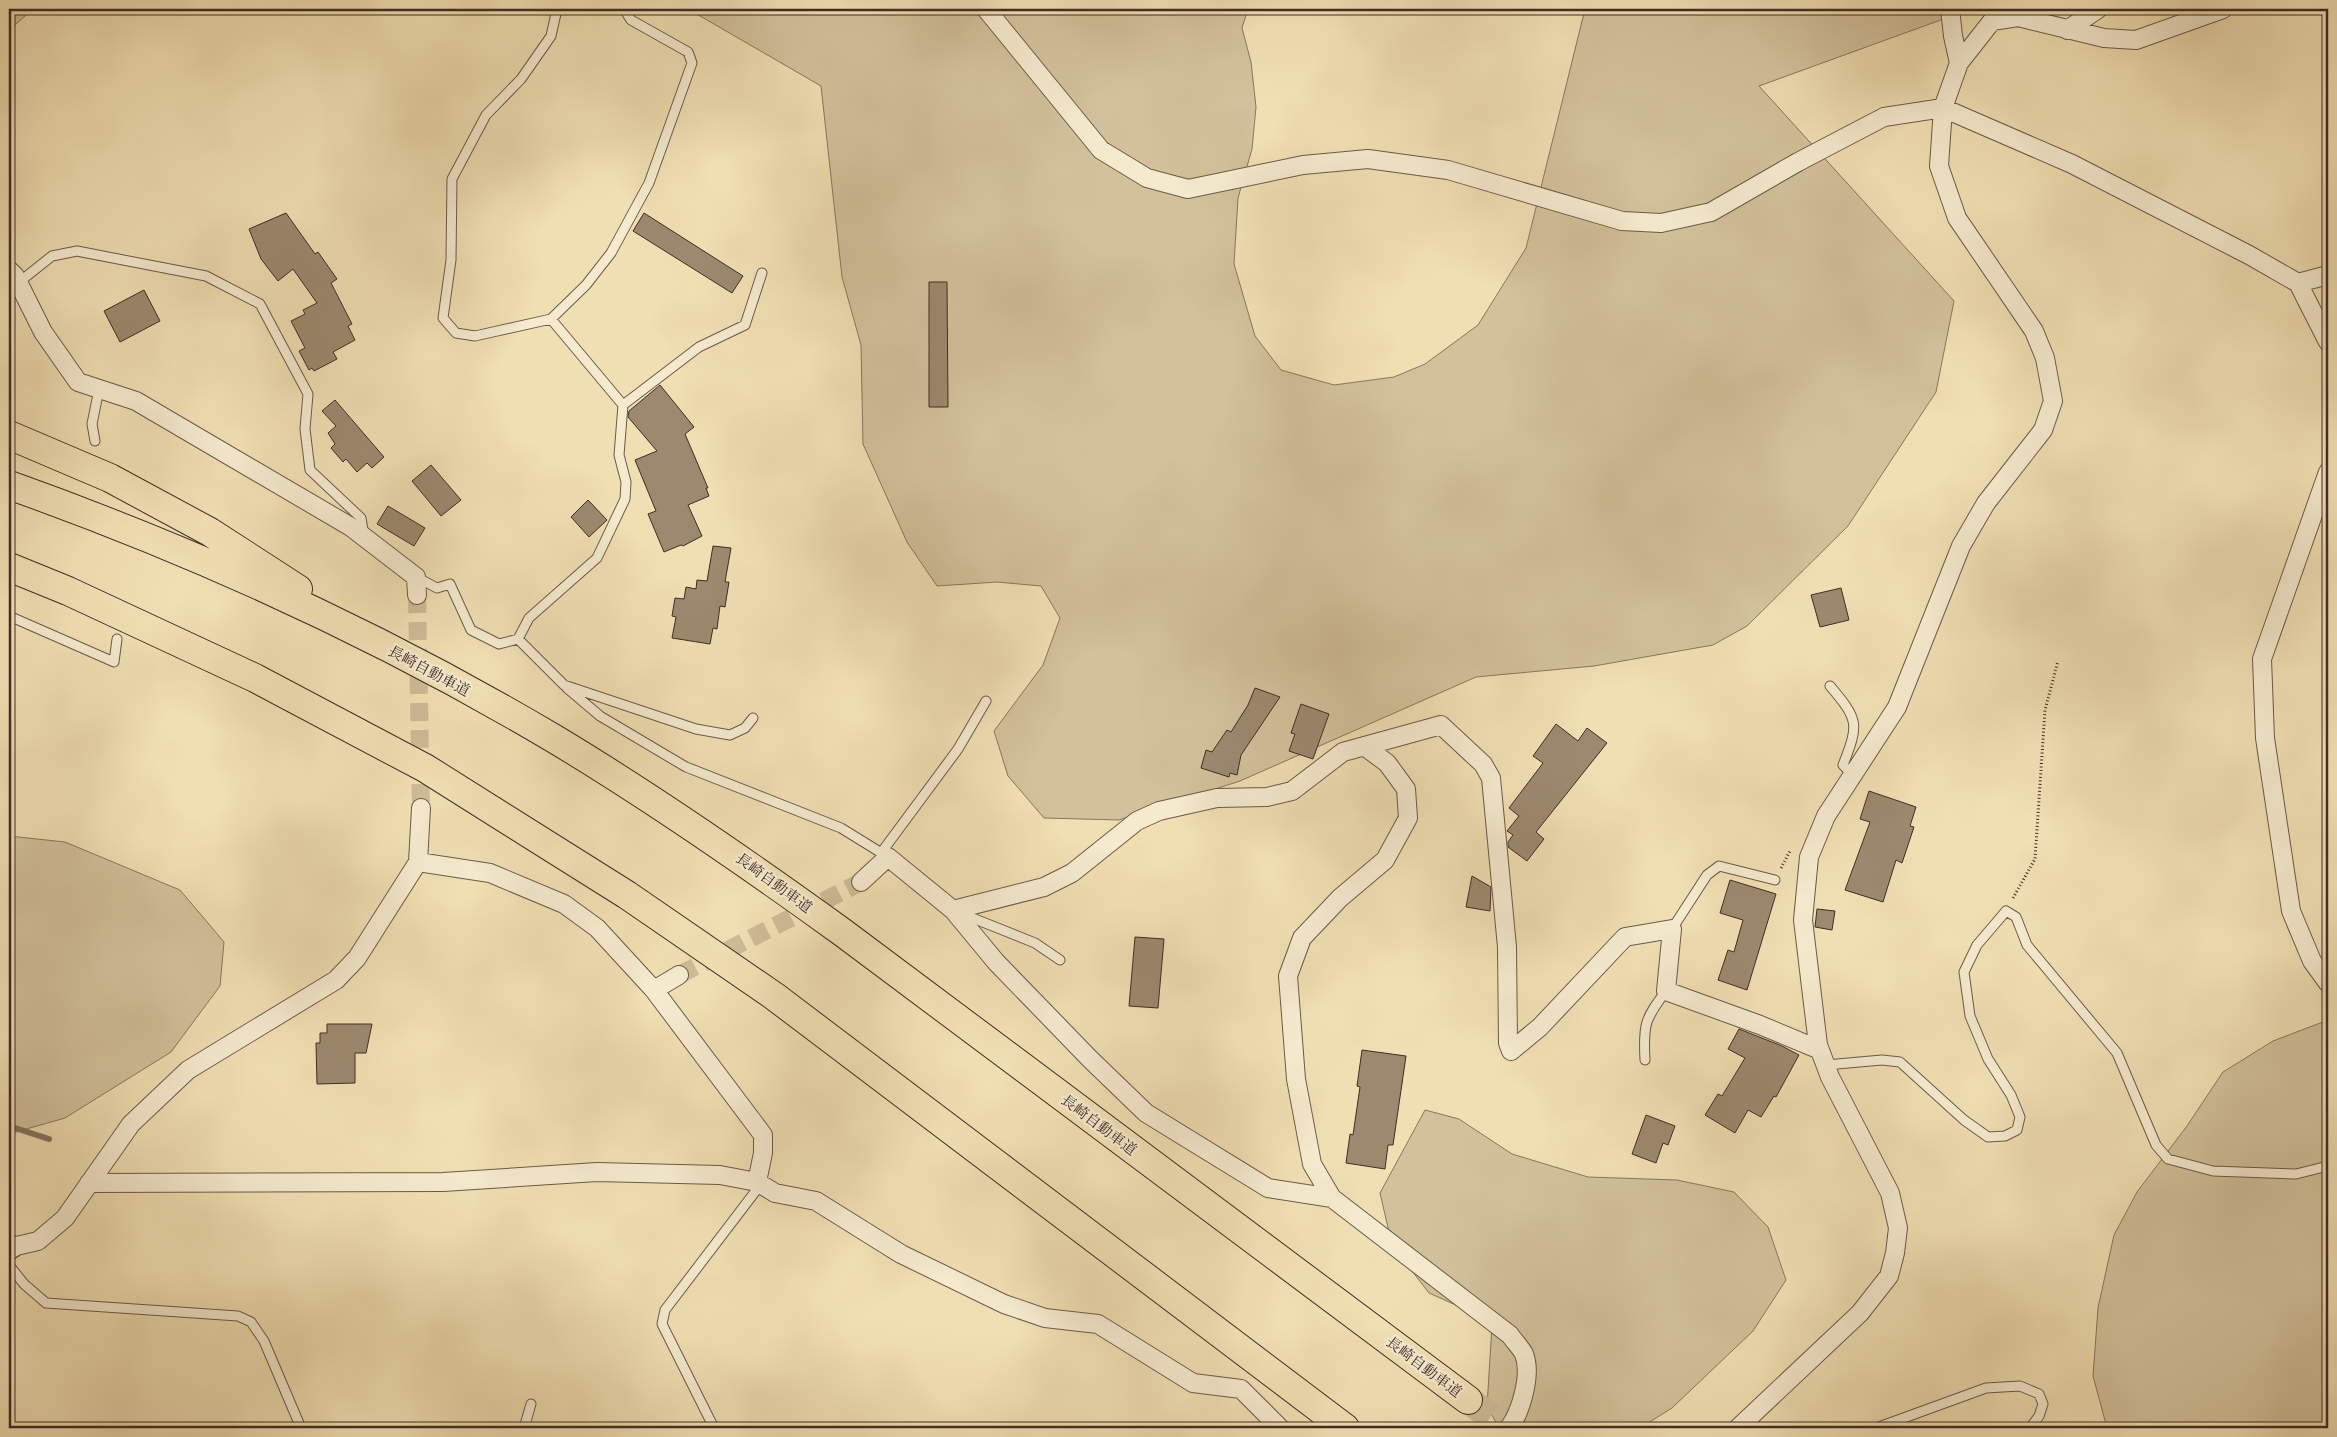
<svg xmlns="http://www.w3.org/2000/svg" width="2337" height="1437" font-family="'IM FELL Great Primer','Noto Serif JP',serif">
	<rect width="100%" height="100%" fill="#f0dfb3"/>
	<filter id="stains"><feTurbulence type="fractalNoise" baseFrequency=".004" numOctaves="4"/><feColorMatrix values="0 0 0 0 .2 0 0 0 0 .09 0 0 0 0 .02 0 0 0 .5 -.17"/></filter>
	<radialGradient id="worn" r=".72"><stop offset=".6" stop-color="#630" stop-opacity="0"/><stop offset="1" stop-color="#630" stop-opacity=".3"/></radialGradient>
	<path fill="#d2c19b" stroke="#897660" d="M 9,9 L 33,9 L 9,30 Z
		M 688,9 L 1248,9 L 1242,28 L 1251,62 L 1256,107 L 1252,149 L 1238,198 L 1234,264 L 1255,336 L 1281,370 L 1334,385 L 1394,377 L 1425,364 L 1478,325 L 1526,248 L 1585,9 L 1971,9 L 1759,86 L 1954,301 L 1936,392 L 1848,526 L 1747,626 L 1713,645 L 1594,666 L 1476,677 L 1240,781 L 1119,820 L 1044,818 L 1008,776 L 994,731 L 1043,665 L 1060,618 L 1041,586 L 997,582 L 937,586 L 907,542 L 863,444 L 861,345 L 842,277 L 821,86 Z
		M 9,836 L 65,842 L 180,890 L 224,942 L 220,986 L 171,1052 L 65,1118 L 9,1134 Z
		M 2328,1020 L 2328,1428 L 2107,1428 L 2093,1376 L 2098,1308 L 2114,1235 L 2137,1192 L 2187,1126 L 2223,1072 L 2273,1041 Z
		M 1425,1110 L 1459,1119 L 1512,1154 L 1588,1177 L 1677,1180 L 1734,1192 L 1768,1227 L 1786,1280 L 1753,1331 L 1672,1408 L 1640,1428 L 1499,1428 L 1487,1406 L 1492,1326 L 1467,1310 L 1429,1293 L 1392,1245 L 1380,1193 Z"/>
	<g fill="none" stroke-linecap="round" stroke-linejoin="round">
		<path stroke="#86735e" stroke-width="6" d="M 9,1126 L 49,1139"/>
	</g>
	<path fill="#9c896f" stroke="#402c26" d="M 286,213 L 315,254 L 318,252 L 337,279 L 331,283 L 352,324 L 348,326 L 355,340 L 333,352 L 337,359 L 314,371 L 312,368 L 309,370 L 299,351 L 305,348 L 291,321 L 305,314 L 303,310 L 317,303 L 293,269 L 278,281 L 261,259 L 249,229 Z
		M 644,213 L 743,276 L 732,293 L 633,231 Z
		M 929,282 L 947,282 L 948,407 L 929,407 Z
		M 144,290 L 160,321 L 120,342 L 104,311 Z
		M 660,385 L 694,427 L 685,434 L 708,488 L 706,488 L 709,496 L 688,505 L 702,536 L 683,546 L 681,545 L 664,552 L 648,514 L 656,511 L 635,460 L 657,451 L 628,417 L 629,411 Z
		M 335,400 L 384,457 L 372,468 L 367,463 L 357,472 L 346,459 L 343,462 L 331,448 L 335,444 L 328,433 L 336,426 L 322,411 Z
		M 431,465 L 461,500 L 441,516 L 412,481 Z
		M 588,500 L 607,520 L 589,537 L 571,517 Z
		M 388,506 L 425,528 L 414,546 L 377,524 Z
		M 713,546 L 731,548 L 725,582 L 729,582 L 725,607 L 720,606 L 717,629 L 713,628 L 710,644 L 672,638 L 676,617 L 672,616 L 675,598 L 684,599 L 686,587 L 696,589 L 697,580 L 707,581 Z
		M 1841,588 L 1849,620 L 1820,627 L 1811,595 Z
		M 1255,688 L 1280,697 L 1241,755 L 1237,775 L 1230,773 L 1229,777 L 1201,768 L 1206,750 L 1212,752 L 1227,730 L 1231,732 L 1248,705 Z
		M 1301,704 L 1329,714 L 1313,759 L 1289,751 L 1295,734 L 1291,733 Z
		M 1556,724 L 1578,741 L 1587,728 L 1607,743 L 1536,832 L 1544,839 L 1527,861 L 1508,847 L 1508,842 L 1513,835 L 1507,831 L 1519,816 L 1509,808 L 1543,763 L 1533,756 Z
		M 1869,791 L 1916,807 L 1910,826 L 1914,827 L 1902,863 L 1896,860 L 1883,902 L 1845,890 L 1870,822 L 1860,819 Z
		M 1472,876 L 1491,887 L 1490,911 L 1466,907 Z
		M 1730,880 L 1776,894 L 1747,990 L 1718,980 L 1728,950 L 1734,952 L 1743,920 L 1720,913 Z
		M 1817,909 L 1835,911 L 1832,930 L 1815,927 Z
		M 1135,937 L 1164,939 L 1158,1008 L 1129,1006 Z
		M 327,1024 L 372,1024 L 366,1053 L 355,1053 L 355,1083 L 317,1084 L 316,1043 L 320,1043 L 320,1033 L 327,1033 Z
		M 1739,1029 L 1782,1046 L 1799,1055 L 1776,1097 L 1774,1096 L 1761,1117 L 1748,1110 L 1735,1133 L 1705,1115 L 1718,1094 L 1722,1096 L 1745,1058 L 1728,1049 Z
		M 1362,1050 L 1406,1056 L 1393,1145 L 1388,1145 L 1385,1169 L 1346,1163 L 1350,1134 L 1353,1135 L 1360,1087 L 1357,1086 Z
		M 1646,1115 L 1675,1126 L 1668,1145 L 1663,1143 L 1656,1163 L 1632,1154 Z"/>
	<g fill="none" stroke-linecap="round" stroke-linejoin="round">
		<path stroke="#cdbb97" stroke-width="18" stroke-dasharray="18 9" stroke-linecap="butt" d="M 417,595 L 421,808
			M 679,975 L 861,882"/>
		<path stroke="#cdbb97" stroke-width="28" stroke-dasharray="28 14" stroke-linecap="butt" d="M 1468,1400 L 1507,1428"/>
		<defs>
			<path id="service" d="M 557,9 L 551,36 L 521,79 L 486,115 L 452,179 L 451,260 L 443,318 L 456,333 L 475,336 L 551,319 L 586,285 L 611,253 L 649,183 L 692,63 L 688,52 L 631,20 L 624,9
				M 18,283 L 52,256 L 77,251 L 206,276 L 260,304 L 308,394 L 305,429 L 310,470 L 361,518 L 364,536
				M 623,405 L 699,347 L 745,325 L 762,273
				M 95,441 L 92,424 L 99,389
				M 416,577 L 437,588 L 450,584 L 471,630 L 499,644 L 518,639 L 564,685 L 696,729 L 730,735 L 745,728 L 753,718
				M 9,616 L 114,662 L 117,639
				M 518,639 L 529,618 L 597,558 L 625,499 L 626,482 L 619,455 L 623,405 L 551,319
				M 1830,686 C 1859,720 1859,724 1843,765 L 1853,775
				M 567,688 L 600,716 L 686,767 L 841,828 L 888,857
				M 881,853 L 958,749 L 986,701
				M 960,913 L 1035,943 L 1060,960
				M 1672,929 L 1707,875 L 1719,866 L 1775,880
				M 1645,1060 C 1643,1024 1645,1019 1666,991
				M 1826,1065 L 1882,1060 L 1900,1062 L 1964,1120 L 1988,1137 L 2005,1136 L 2017,1130 L 2020,1117 L 2011,1095 L 1988,1059 L 1970,1016 L 1964,972 L 1977,945 L 2006,911 L 2016,917 L 2027,945 L 2117,1053 L 2156,1145 L 2168,1159 L 2213,1171 L 2296,1174 L 2328,1166
				M 9,1265 L 24,1284 L 46,1303 L 238,1316 L 251,1322 L 264,1341 L 301,1428
				M 524,1428 L 531,1404
				M 714,1428 L 662,1324 L 665,1310 L 761,1184
				M 1876,1428 L 1986,1388 L 2020,1386 L 2039,1394 L 2043,1404 L 2039,1416 L 2030,1428"/>
			<path id="minor" d="M 986,9 L 1101,150 L 1147,178 L 1188,189 L 1303,165 L 1368,159 L 1448,170 L 1622,221 L 1661,223 L 1711,212 L 1798,162 L 1884,117 L 1943,108 L 2072,164 L 2249,255 L 2298,283 L 2328,342
				M 1950,9 L 1953,36 L 1959,63 L 1992,21 L 2018,17 L 2104,38 L 2136,40 L 2223,9
				M 2067,30 L 2098,9
				M 9,270 L 15,276 L 43,332 L 78,382 L 136,401 L 351,527 L 416,577 L 417,595
				M 2298,283 L 2328,275
				M 2328,472 L 2262,659 L 2265,738 L 2291,911 L 2312,961 L 2328,983
				M 1364,746 L 1387,763 L 1406,789 L 1408,818 L 1385,860 L 1340,898 L 1302,938 L 1288,976 L 1296,1079 L 1312,1164 L 1332,1198 L 1510,1335 C 1514,1341 1521,1348 1524,1354 C 1532,1374 1521,1412 1509,1428
				M 418,862 L 490,873 L 564,904 L 597,928 L 654,990 L 679,975
				M 861,882 L 888,857 L 953,910 L 996,962 L 1090,1059 L 1146,1113 L 1268,1188 L 1332,1198
				M 953,910 L 1044,887 L 1072,873 L 1137,821 L 1159,811 L 1217,798 L 1267,797 L 1292,791 L 1343,752 L 1441,725 L 1483,764 L 1491,778 L 1507,947 L 1508,1043 L 1511,1051 L 1540,1027 L 1625,937 L 1672,929 L 1666,991 L 1760,1025 L 1820,1050
				M 757,1182 L 775,1193 L 816,1201 L 901,1254 L 1004,1304 L 1045,1318 L 1098,1324 L 1193,1383 L 1241,1389 L 1280,1428
				M 89,1183 L 443,1182 L 597,1172 L 720,1175 L 757,1182 L 763,1153 L 763,1135 L 654,990
				M 12,1247 L 38,1241 L 65,1218 L 131,1124 L 188,1070 L 336,980 L 357,958 L 418,862 L 421,808
				M 1738,1428 L 1860,1313 L 1889,1276 L 1895,1253 L 1898,1228 L 1890,1193 L 1830,1077 L 1818,1045 L 1803,920 L 1809,857 L 1826,816 L 1897,707 L 1961,546 L 1986,503 L 2043,430 L 2053,401 L 2045,358 L 2034,331 L 1957,218 L 1939,166 L 1943,108 L 1959,63"/>
			<path id="tertiary" d="M 9,1248 L 12,1247"/>
			<path id="motorway" d="M 9,435 L 110,478 L 210,532 L 298,589
				M 9,485 C 197,552 381,636 553,738 C 653,798 748,864 842,932 L 1468,1400
				M 9,567 L 68,591 L 255,678 L 425,768 L 627,895 L 774,996 L 1345,1428"/>
		</defs>
		<use href="#service" stroke="#6c5949" stroke-width="11"/>
		<use href="#minor" stroke="#6c5949" stroke-width="20"/>
		<use href="#tertiary" stroke="#6c5949" stroke-width="24"/>
		<use href="#motorway" stroke="#402c26" stroke-width="30"/>
		<path stroke="#402c26" stroke-width="3" stroke-dasharray="1 2.5" stroke-linecap="butt" d="M 1781,868 L 1790,851
			M 2013,898 L 2035,859 L 2045,710 L 2058,661"/>
		<use href="#service" stroke="#f5eace" stroke-width="9"/>
		<use href="#minor" stroke="#f5eace" stroke-width="18"/>
		<use href="#tertiary" stroke="#f5eace" stroke-width="21"/>
		<use href="#motorway" stroke="#f0dfb3" stroke-width="28"/>
	</g>
	<g text-anchor="middle" stroke-width="4.5" stroke-linejoin="round" paint-order="stroke">
		<g font-size="15" fill="#402c26" stroke="#f5eace">
			<text transform="translate(429 671) rotate(28)" y="5">長崎自動車道</text>
			<text transform="translate(774 883) rotate(36)" y="5">長崎自動車道</text>
			<text transform="translate(1099 1125) rotate(37)" y="5">長崎自動車道</text>
			<text transform="translate(1424 1367) rotate(37)" y="5">長崎自動車道</text>
		</g>
	</g>
	<rect width="2337" height="1437" fill="none" stroke="#f0dfb3" stroke-width="30"/>
	<rect x="10" y="10" width="2317" height="1417" fill="none" stroke="#402c26" stroke-width="2.5"/>
	<rect x="15" y="15" width="2307" height="1407" fill="none" stroke="#402c26"/>
	<rect width="100%" height="100%" filter="url(#stains)"/>
	<rect width="100%" height="100%" fill="url(#worn)"/>
</svg>
